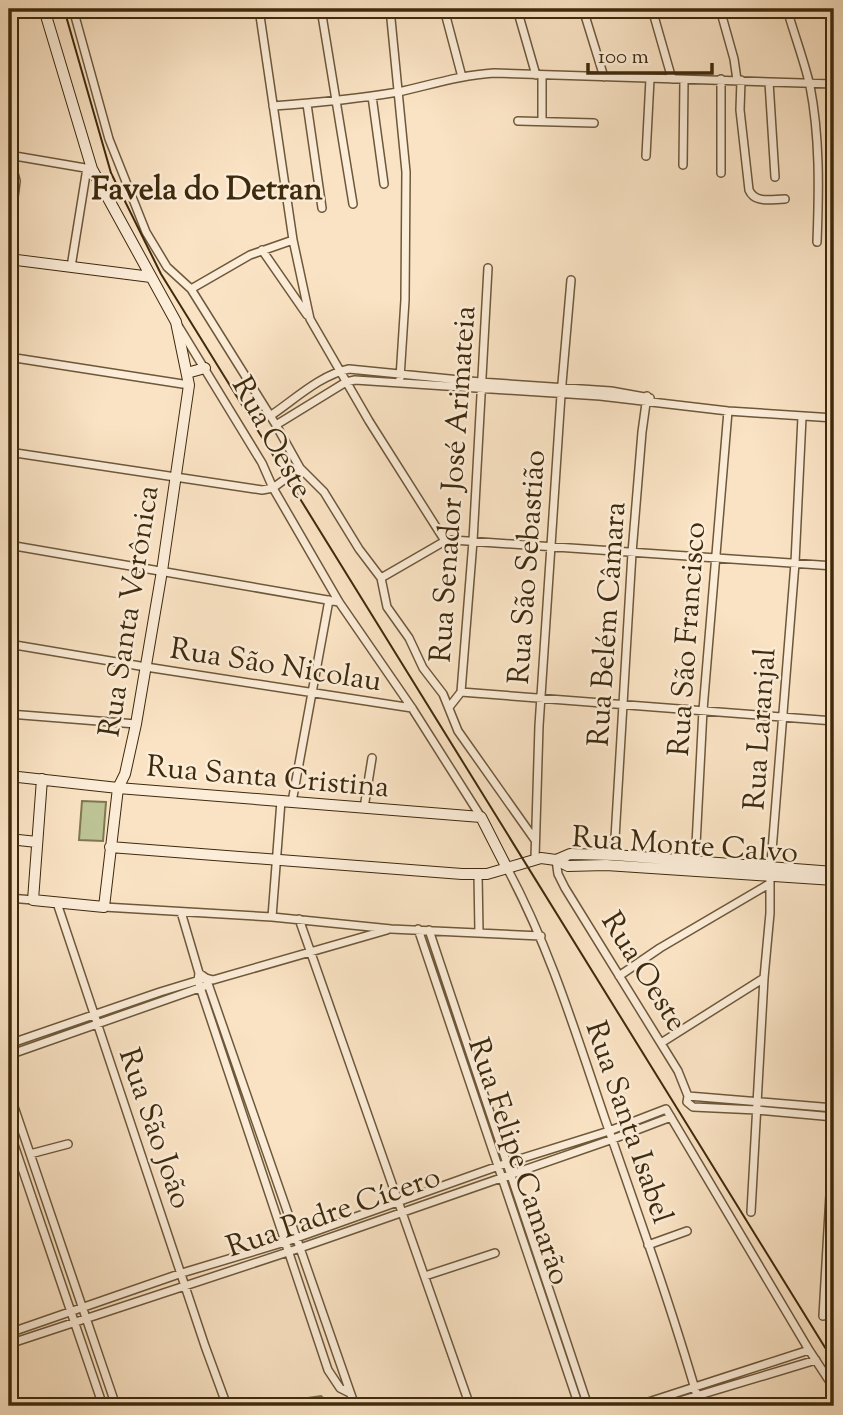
<svg xmlns="http://www.w3.org/2000/svg" width="843" height="1415" font-family="'Sorts Mill Goudy',serif">
	<rect width="100%" height="100%" fill="#fae3c4"/>
	<filter id="stains"><feTurbulence type="fractalNoise" baseFrequency=".00286" numOctaves="4"/><feColorMatrix values="0 0 0 0 .2 0 0 0 0 .09 0 0 0 0 .02 0 0 0 .5 -.17"/></filter>
	<radialGradient id="worn" r=".72"><stop offset=".6" stop-color="#630" stop-opacity="0"/><stop offset="1" stop-color="#630" stop-opacity=".3"/></radialGradient>
	<path fill="#bdc495" stroke="#7e7750" stroke-width="2" d="M 82,801 L 106,802 L 103,841 L 79,840 Z
		M 321,1396 L 332,1406 L 284,1406 L 294,1400 Z"/>
	<g fill="none" stroke-linecap="round" stroke-linejoin="round">
		<defs>
			<path id="street" d="M 73,9 L 109,139 L 146,232 L 167,267 L 191,289 L 276,425 L 300,468 L 324,492 L 359,549 L 381,578 L 387,607 L 409,638 L 423,668 L 443,694 L 458,731 L 535,840
				M 259,9 L 293,240 L 310,319 L 369,421 L 445,541
				M 321,9 L 353,204
				M 390,9 L 406,172 L 405,300 L 400,378
				M 444,9 L 462,77
				M 517,9 L 536,75
				M 583,9 L 604,77
				M 652,9 L 672,79
				M 720,9 L 734,59 L 737,80
				M 787,9 C 794,34 804,60 810,86 C 820,137 819,190 817,242
				M 741,80 L 740,110 L 749,190 C 755,204 772,199 785,199
				M 769,82 L 775,177
				M 372,96 L 384,184
				M 307,104 L 322,208
				M 273,106 C 315,103 357,99 398,92 C 430,85 461,75 494,73 L 834,84
				M 518,121 L 594,123
				M 542,121 L 542,75
				M 9,154 L 16,181 L 9,237
				M 9,155 L 91,169
				M 646,156 L 650,79
				M 683,165 L 684,80
				M 721,173 L 721,79
				M 262,250 L 307,315
				M 71,267 L 87,168
				M 191,289 L 250,255 L 293,240
				M 179,327 L 262,463 L 273,488 L 339,602 L 412,708 L 481,817
				M 9,357 L 189,385
				M 270,416 C 294,400 320,375 349,369 L 480,382 L 611,391 L 650,398
				M 276,425 L 346,382 L 355,380 L 600,396 L 728,411 L 834,418
				M 9,452 L 262,490 L 273,488 L 300,468
				M 9,545 L 339,602
				M 381,578 L 445,541 L 453,540 L 834,566
				M 9,644 L 146,667 L 412,708
				M 461,692 L 834,721
				M 450,706 L 461,692 L 473,541 L 488,268
				M 9,714 L 136,724
				M 292,802 L 329,600
				M 364,808 L 372,758
				M 614,855 L 632,553 L 642,432 L 647,396
				M 535,858 L 539,726 L 561,395 L 571,280
				M 556,860 L 558,874 L 565,888 L 678,1071 L 688,1096 L 687,1102 L 693,1107 L 757,1110 L 834,1117
				M 695,864 L 703,710 L 728,411
				M 507,868 C 550,948 576,1034 605,1119 C 637,1211 670,1303 697,1396
				M 478,874 L 479,932
				M 9,898 L 33,900
				M 57,903 L 205,1346 L 227,1406
				M 104,907 L 272,917 L 391,929 L 541,936
				M 181,912 L 199,973 L 198,981 L 328,1370 L 340,1388 L 350,1393
				M 272,917 L 281,801
				M 299,919 L 470,1406
				M 418,929 L 579,1406
				M 429,930 L 588,1406
				M 199,973 L 206,978 L 355,1406
				M 619,976 L 660,948 L 769,884
				M 661,1043 L 764,978
				M 9,1044 L 160,992 L 206,978 L 213,980 L 387,930
				M 9,1055 L 205,986
				M 9,1092 L 116,1406
				M 688,1096 L 834,1108
				M 9,1130 L 103,1406
				M 30,1154 L 68,1144
				M 751,1212 L 764,978 L 770,913 L 770,876 L 795,563 L 802,417
				M 648,1245 L 687,1231
				M 425,1276 L 495,1253
				M 823,1316 L 834,1126
				M 9,1333 L 182,1273 L 285,1242 L 507,1163 L 609,1131 L 666,1109 L 809,1350 L 834,1388
				M 9,1344 L 300,1248 L 613,1139 L 671,1117
				M 636,1406 L 809,1350
				M 663,1406 L 816,1360"/>
			<path id="secondary" d="M 9,259 L 151,277
				M 187,373 L 205,368
				M 9,776 L 118,788 L 481,817 L 507,868
				M 42,779 L 33,900 L 104,907 L 118,788 L 125,774 L 136,724 L 162,571 L 189,385 L 176,322 L 92,169 L 44,9
				M 9,839 L 37,842
				M 110,847 L 462,874 L 487,874 L 541,858 L 556,860 L 568,866 L 606,865 L 834,880
				M 556,860 L 570,854 L 614,855 L 834,872"/>
		</defs>
		<use href="#street" stroke="#6d583a" stroke-width="10"/>
		<use href="#secondary" stroke="#3e2a0c" stroke-width="12"/>
		<use href="#street" stroke="#fcedd9" stroke-width="7"/>
		<use href="#secondary" stroke="#fcedd9" stroke-width="10"/>
		<path stroke="#3e2a0c" stroke-width="2" d="M 64,9 L 111,173 L 161,274 L 834,1362"/>
	</g>
	<g text-anchor="middle" stroke-width="5" stroke-linejoin="round" paint-order="stroke">
		<g font-size="30" fill="#3e2a0c" stroke="#fcedd9">
			<text transform="translate(273 437) rotate(61)" y="10">Rua Oeste</text>
			<text transform="translate(452 484) rotate(-86)" y="10">Rua Senador José Arimateia</text>
			<text transform="translate(526 567) rotate(-86)" y="10">Rua São Sebastião</text>
			<text transform="translate(128 611) rotate(-81)" y="10">Rua Santa Verônica</text>
			<text transform="translate(606 624) rotate(-86)" y="10">Rua Belém Câmara</text>
			<text transform="translate(686 639) rotate(-86)" y="10">Rua São Francisco</text>
			<text transform="translate(276 664) rotate(9)" y="10">Rua São Nicolau</text>
			<text transform="translate(759 729) rotate(-86)" y="10">Rua Laranjal</text>
			<text transform="translate(268 776) rotate(5)" y="10">Rua Santa Cristina</text>
			<text transform="translate(685 844) rotate(4)" y="10">Rua Monte Calvo</text>
			<text transform="translate(645 971) rotate(58)" y="10">Rua Oeste</text>
			<text transform="translate(630 1122) rotate(71)" y="10">Rua Santa Isabel</text>
			<text transform="translate(156 1128) rotate(71)" y="10">Rua São João</text>
			<text transform="translate(520 1161) rotate(71)" y="10">Rua Felipe Camarão</text>
			<text transform="translate(333 1211) rotate(-19)" y="10">Rua Padre Cícero</text>
		</g>
		<g font-size="32" font-weight="bold" fill="#3e2a0c" stroke="#fcedd9">
			<text x="207" y="199">Favela do Detran</text>
		</g>
	</g>
	<rect width="843" height="1415" fill="none" stroke="#fae3c4" stroke-width="35"/>
	<rect x="10" y="10" width="822" height="1394" fill="none" stroke="#3e2a0c" stroke-width="3.5"/>
	<rect x="18" y="18" width="808" height="1380" fill="none" stroke="#3e2a0c" stroke-width="2"/>
	<path d="M588 63v10h124v-10" fill="none" stroke="#3e2a0c" stroke-width="3.5"/>
	<text x="598" y="63" font-size="21" fill="#3e2a0c" stroke="#fcedd9" stroke-width="5" paint-order="stroke">100 m</text>
	<rect width="100%" height="100%" filter="url(#stains)"/>
	<rect width="100%" height="100%" fill="url(#worn)"/>
</svg>
